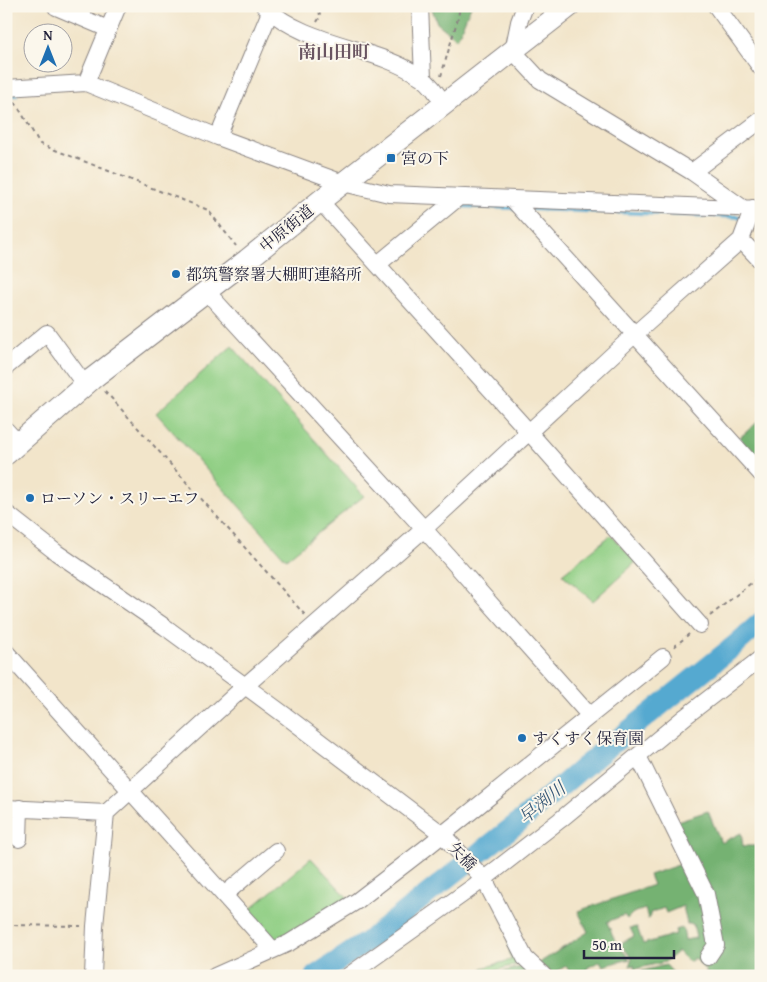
<svg xmlns="http://www.w3.org/2000/svg" width="767" height="982" font-family="'Gentium Book Plus','Noto Serif JP',serif">
	<rect width="100%" height="100%" fill="#fbf7ec"/>
	<filter id="ink" filterUnits="userSpaceOnUse"><feTurbulence type="fractalNoise" baseFrequency=".02" numOctaves="2"/><feDisplacementMap in="SourceGraphic" scale="10" xChannelSelector="R" yChannelSelector="G"/><feConvolveMatrix kernelMatrix="1 2 1 2 8 2 1 2 1" color-interpolation-filters="sRGB"/></filter>
	<filter id="wash" filterUnits="userSpaceOnUse"><feTurbulence type="fractalNoise" baseFrequency=".0096" numOctaves="4" result="noise"/><feDisplacementMap in="SourceGraphic" scale="20" xChannelSelector="R" yChannelSelector="G"/><feGaussianBlur stdDeviation="1.12" result="paint"/><feColorMatrix in="noise" values="0 0 0 0 0 0 0 0 0 0 0 0 0 0 0 0 0 1.4 0 .05"/><feComposite in="paint" operator="in"/></filter>
	<g filter="url(#wash)">
		<rect width="100%" height="100%" fill="#f2e5ca"/>
		<path fill="#91cf85" stroke="#5a7860" d="M 232,346 L 364,496 L 286,559 L 156,413 Z
			M 611,535 L 636,562 L 593,601 L 562,574 Z
			M 311,858 L 349,899 L 275,945 L 248,911 Z
			M 508,941 L 518,956 L 517,960 L 518,964 L 484,974 L 482,968 L 511,960 Z"/>
		<path fill="#74b272" stroke="#4b6a56" d="M 431,6 L 471,6 L 457,39 L 437,23 Z
			M 761,419 L 761,465 L 737,440 Z
			M 708,811 L 721,843 L 741,833 L 743,846 L 758,846 L 761,851 L 761,976 L 731,976 L 730,974 L 724,976 L 702,976 L 707,972 L 695,958 L 689,962 L 678,951 L 665,962 L 635,969 L 634,965 L 630,966 L 630,963 L 632,958 L 620,944 L 634,936 L 630,928 L 637,927 L 643,944 L 676,934 L 675,930 L 683,928 L 685,940 L 696,938 L 693,924 L 687,924 L 683,906 L 666,913 L 664,908 L 650,913 L 650,918 L 648,919 L 645,909 L 633,913 L 627,919 L 624,915 L 607,922 L 616,943 L 630,959 L 603,966 L 600,961 L 587,968 L 588,976 L 572,976 L 566,966 L 552,974 L 539,963 L 588,932 L 578,911 L 653,885 L 649,875 L 693,860 L 677,821 Z
			M 528,965 L 533,970 L 529,976 L 487,976 Z
			M 666,965 L 676,976 L 643,976 L 642,971 Z"/>
		<g fill="none" stroke-linecap="round" stroke-linejoin="round">
			<path stroke="#54a9d0" stroke-width="4" d="M 6,96 L 16,95
				M 456,206 L 514,208
				M 529,209 L 744,217"/>
			<path stroke="#54a9d0" stroke-width="21" d="M 315,976 L 368,941 L 524,818 L 581,769 L 734,646 L 761,622"/>
		</g>
	</g>
	<g filter="url(#ink)">
		<g fill="none" stroke-linecap="round" stroke-linejoin="round">
			<defs>
				<path id="minor" d="M 264,6 C 308,47 373,45 421,77 C 431,84 438,94 443,104
					M 420,6 L 423,78
					M 525,6 L 519,22 L 513,51 L 540,80 L 692,172 L 743,208
					M 716,6 L 761,68
					M 56,7 L 108,29
					M 86,83 L 118,6
					M 6,88 L 86,83 L 218,137 L 343,183 L 389,194 L 761,209
					M 218,137 L 270,12
					M 692,172 L 761,120
					M 513,200 L 761,474
					M 320,201 L 529,432 L 700,625
					M 741,240 L 761,261
					M 378,264 L 459,197
					M 206,291 L 424,529 L 590,716
					M 6,367 L 47,333 L 85,385
					M 6,430 L 18,443
					M 6,513 L 57,553 L 165,627 L 286,716 L 442,834 L 484,879 L 525,958 L 544,976
					M 6,652 L 273,950
					M 638,756 L 706,894 L 716,945 L 708,957
					M 6,808 L 106,813
					M 19,839 L 20,808
					M 224,895 L 276,851
					M 93,976 L 95,926 L 106,813 L 245,686 L 424,529 L 635,334 L 741,240 L 753,208
					M 215,976 L 289,943 L 357,901 L 427,847 L 663,657
					M 348,976 L 484,879 L 560,820 L 686,716 L 761,658"/>
				<path id="major" d="M 6,454 L 93,378 L 247,260 L 320,201 L 570,6"/>
			</defs>
			<use href="#minor" stroke="#8a8482" stroke-width="18"/>
			<use href="#major" stroke="#8a8482" stroke-width="23"/>
			<path stroke="#8a8482" stroke-width="2" stroke-dasharray="4 4" stroke-linecap="butt" d="M 317,22 L 320,17 L 319,6
				M 441,76 L 458,18 L 460,6
				M 15,102 L 40,144 L 208,210 L 236,246
				M 105,391 L 305,615
				M 710,616 L 761,575
				M 674,647 L 689,634
				M 6,925 L 81,926"/>
			<use href="#minor" stroke="#fff" stroke-width="16"/>
			<use href="#major" stroke="#fff" stroke-width="21"/>
		</g>
	</g>
	<g fill="#1f6fb2" stroke="#fbf7ec" stroke-width="2">
		<rect x="386" y="153" width="10" height="10" rx="2.5"/>
		<circle cx="176" cy="274" r="5"/>
		<circle cx="30" cy="498" r="5"/>
		<circle cx="522" cy="738" r="5"/>
	</g>
	<g text-anchor="middle" stroke-width="4" stroke-linejoin="round" paint-order="stroke">
		<g font-size="16" fill="#22223b" stroke="#fbf7ec" text-anchor="start">
			<text x="401" y="164">宮の下</text>
			<text x="186" y="280">都筑警察署大棚町連絡所</text>
			<text x="40" y="504">ローソン・スリーエフ</text>
			<text x="532" y="744">すくすく保育園</text>
		</g>
		<g font-size="16" fill="#22223b" stroke="#fbf7ec">
			<text transform="translate(286 228) rotate(-39)" y="6">中原街道</text>
			<text transform="translate(463 856) rotate(47)" y="6">矢橋</text>
		</g>
		<g font-size="18" font-weight="bold" fill="#695461" stroke="#fbf7ec">
			<text x="334" y="58">南山田町</text>
		</g>
		<g font-size="18" font-style="italic" fill="#365877" stroke="#fbf7ec">
			<text transform="translate(542 803) rotate(-39)" y="6">早渕川</text>
		</g>
	</g>
	<rect width="767" height="982" fill="none" stroke="#fbf7ec" stroke-width="25"/>
	<g transform="translate(48 48)"><circle r="24" fill="#fbf7ec" stroke="#a4a2a5"/>
	<path d="M0-4L9 19L0 12L-9 19Z" fill="#1f6fb2"/>
	<text y="-8" font-size="14" font-weight="bold" text-anchor="middle" fill="#22223b">N</text>
	</g>
	<path d="M584 950v8h90v-8" fill="none" stroke="#22223b" stroke-width="2.5"/>
	<text x="592" y="950" font-size="15" fill="#22223b" stroke="#fbf7ec" stroke-width="4" paint-order="stroke">50 m</text>
</svg>
